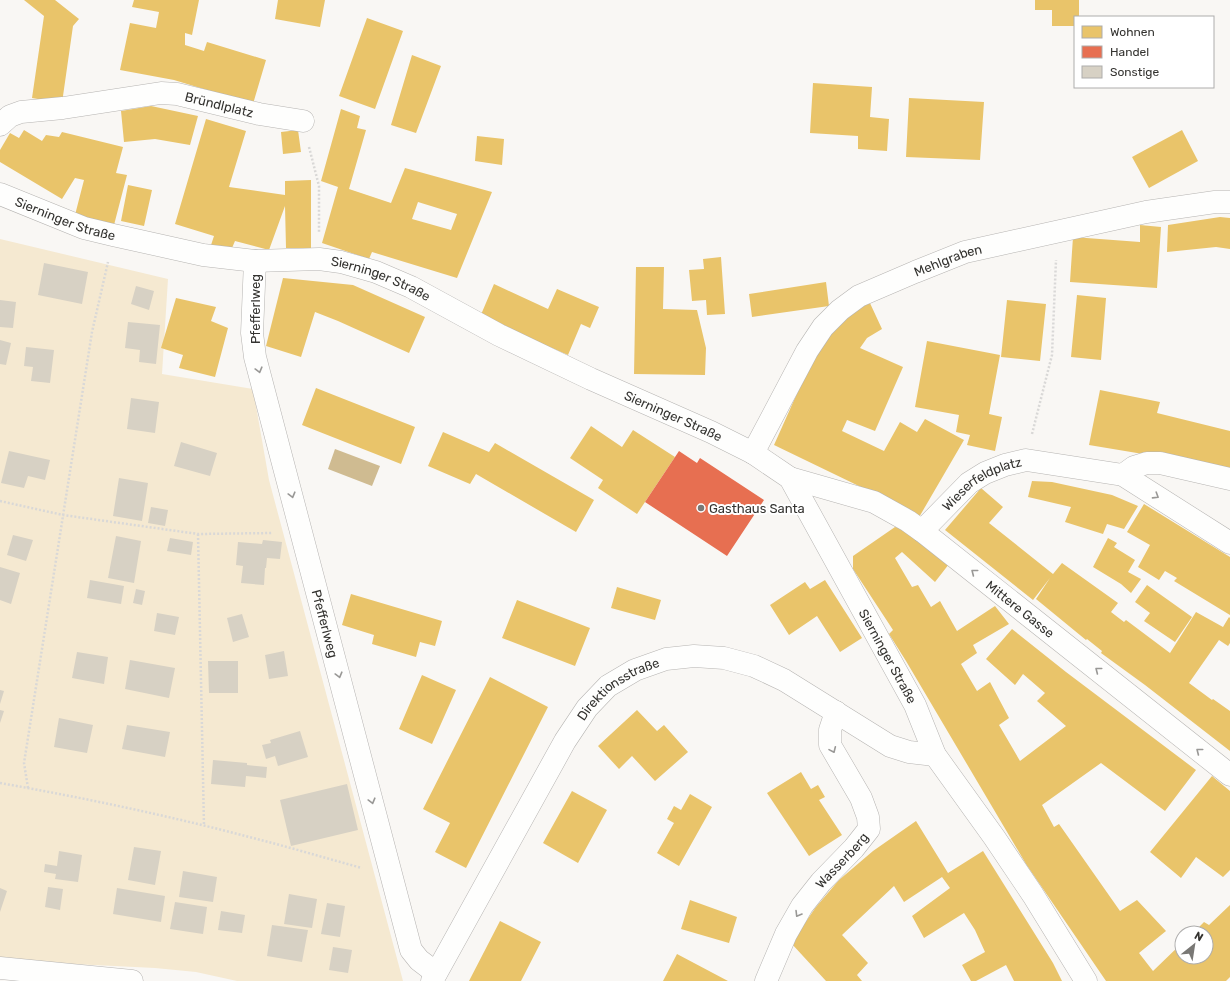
<svg xmlns="http://www.w3.org/2000/svg" width="1230" height="981" font-family="Rubik,sans-serif">
	<rect width="100%" height="100%" fill="#f9f7f4"/>
	<path fill="#f5e9d1" d="M 0,239 L 168,279 L 162,374 L 253,389 L 269,480 L 403,981 L 237,981 L 196,972 L 155,968 L 73,964 L 0,958 Z"/>
	<path fill="#cfbb91" d="M 335,449 L 380,466 L 372,486 L 328,469 Z"/>
	<path fill="#e9c46a" fill-rule="evenodd" d="M 24,0 L 55,0 L 79,19 L 73,26 L 62,103 L 32,98 L 44,16 Z
		M 134,0 L 199,0 L 192,35 L 185,33 L 185,45 L 204,51 L 207,42 L 266,60 L 253,104 L 174,80 L 120,70 L 130,23 L 156,28 L 159,12 L 132,7 Z
		M 278,0 L 325,0 L 320,27 L 275,19 Z
		M 1035,0 L 1079,0 L 1079,17 L 1075,17 L 1075,26 L 1052,26 L 1052,10 L 1035,10 Z
		M 367,18 L 403,31 L 375,109 L 339,96 Z
		M 412,55 L 441,66 L 416,133 L 391,125 Z
		M 813,83 L 872,87 L 870,117 L 889,119 L 887,151 L 858,149 L 858,136 L 810,133 Z
		M 909,98 L 984,102 L 980,160 L 906,157 Z
		M 151,106 L 198,116 L 190,145 L 155,139 L 124,142 L 121,111 Z
		M 341,109 L 360,116 L 357,128 L 366,130 L 349,189 L 391,203 L 405,168 L 492,192 L 457,278 L 372,252 L 369,259 L 322,243 L 338,187 L 321,181 ZM 418,202 L 457,214 L 451,230 L 412,219 Z
		M 206,119 L 246,131 L 229,187 L 285,195 L 285,181 L 311,180 L 311,248 L 286,248 L 285,206 L 269,250 L 235,241 L 229,255 L 210,248 L 214,236 L 175,224 Z
		M 24,130 L 42,141 L 46,135 L 59,137 L 62,132 L 123,147 L 116,173 L 127,175 L 114,225 L 75,215 L 84,180 L 75,178 L 62,199 L 0,162 L 0,150 L 10,133 L 19,138 Z
		M 298,130 L 301,152 L 283,154 L 281,132 Z
		M 1182,130 L 1198,161 L 1149,188 L 1132,157 Z
		M 477,136 L 504,139 L 502,165 L 475,161 Z
		M 128,185 L 152,190 L 144,226 L 121,221 Z
		M 1220,217 L 1230,218 L 1230,249 L 1216,247 L 1167,252 L 1168,225 Z
		M 1140,225 L 1161,227 L 1157,288 L 1070,282 L 1073,237 L 1140,242 Z
		M 721,257 L 725,314 L 707,315 L 706,300 L 692,301 L 689,270 L 704,269 L 703,259 Z
		M 636,267 L 664,267 L 663,309 L 697,310 L 706,348 L 705,375 L 634,374 Z
		M 283,278 L 353,285 L 425,317 L 409,353 L 338,321 L 315,312 L 301,357 L 266,346 Z
		M 826,282 L 829,306 L 752,317 L 749,294 Z
		M 494,284 L 548,309 L 557,289 L 599,307 L 590,328 L 581,324 L 568,355 L 480,317 Z
		M 1077,295 L 1106,298 L 1101,360 L 1071,357 Z
		M 176,298 L 216,307 L 211,321 L 228,328 L 215,377 L 179,368 L 183,355 L 161,348 Z
		M 1007,300 L 1046,304 L 1040,361 L 1001,357 Z
		M 869,301 L 882,329 L 867,338 L 860,348 L 903,367 L 875,431 L 847,420 L 842,431 L 884,451 L 900,422 L 917,432 L 925,419 L 964,440 L 918,519 L 863,488 L 774,445 L 812,360 L 832,333 L 848,315 Z
		M 927,341 L 1000,355 L 989,414 L 1002,417 L 995,451 L 967,445 L 970,435 L 956,432 L 959,415 L 915,407 Z
		M 316,388 L 415,427 L 401,464 L 302,425 Z
		M 1100,390 L 1160,402 L 1157,413 L 1230,431 L 1230,474 L 1149,455 L 1089,445 Z
		M 591,426 L 622,447 L 633,430 L 675,457 L 637,514 L 598,488 L 603,480 L 570,458 Z
		M 443,432 L 489,452 L 495,443 L 594,500 L 576,532 L 476,474 L 470,484 L 428,466 Z
		M 1032,481 L 1052,482 L 1112,495 L 1138,506 L 1124,529 L 1107,524 L 1103,534 L 1065,522 L 1071,507 L 1028,497 Z
		M 981,488 L 1003,507 L 989,523 L 1053,574 L 1062,563 L 1118,603 L 1111,612 L 1124,622 L 1126,620 L 1170,653 L 1196,612 L 1223,627 L 1229,617 L 1230,618 L 1230,643 L 1228,646 L 1219,640 L 1189,683 L 1212,700 L 1213,699 L 1230,711 L 1230,751 L 1145,685 L 1101,653 L 1102,651 L 1087,639 L 1086,640 L 1036,599 L 1050,578 L 1033,600 L 945,530 Z
		M 1144,504 L 1230,557 L 1230,615 L 1174,581 L 1177,578 L 1165,571 L 1159,580 L 1138,567 L 1150,545 L 1127,532 Z
		M 895,527 L 909,530 L 949,564 L 935,582 L 902,552 L 895,558 L 912,587 L 918,585 L 931,607 L 940,601 L 957,631 L 995,606 L 1009,624 L 973,645 L 977,653 L 961,664 L 977,691 L 990,682 L 1009,718 L 999,725 L 1020,761 L 1066,726 L 1037,701 L 1045,693 L 1023,674 L 1015,685 L 986,659 L 1012,629 L 1066,672 L 1196,770 L 1165,811 L 1101,763 L 1042,805 L 1054,827 L 1059,824 L 1120,911 L 1137,900 L 1166,931 L 1139,953 L 1153,971 L 1182,943 L 1182,957 L 1206,957 L 1206,933 L 1193,933 L 1204,922 L 1209,925 L 1230,905 L 1230,977 L 1226,981 L 1106,981 L 1026,864 L 906,661 L 889,634 L 893,630 L 853,569 L 853,556 Z
		M 1108,538 L 1117,543 L 1114,547 L 1135,560 L 1128,572 L 1141,579 L 1131,593 L 1121,584 L 1093,567 Z
		M 825,580 L 862,638 L 840,652 L 817,616 L 789,635 L 770,605 L 805,582 L 810,589 Z
		M 1147,585 L 1192,617 L 1175,642 L 1144,621 L 1150,613 L 1135,602 Z
		M 617,587 L 661,600 L 655,620 L 611,608 Z
		M 351,594 L 442,621 L 435,646 L 420,642 L 416,657 L 372,644 L 374,635 L 342,625 Z
		M 517,600 L 590,628 L 575,666 L 502,638 Z
		M 422,675 L 456,690 L 432,744 L 399,729 Z
		M 490,677 L 548,707 L 466,868 L 435,852 L 450,823 L 423,809 Z
		M 637,710 L 657,731 L 664,725 L 688,752 L 655,781 L 632,756 L 619,769 L 598,746 Z
		M 801,772 L 811,789 L 818,785 L 825,797 L 819,800 L 842,835 L 809,856 L 767,793 Z
		M 1212,776 L 1230,791 L 1230,870 L 1223,877 L 1196,857 L 1181,878 L 1150,852 Z
		M 572,791 L 607,810 L 578,863 L 543,843 Z
		M 690,794 L 712,807 L 679,866 L 657,853 L 674,823 L 667,819 L 674,806 L 681,810 Z
		M 916,821 L 948,873 L 983,851 L 1053,963 L 1062,981 L 1014,981 L 1006,965 L 976,981 L 971,981 L 962,965 L 985,952 L 975,930 L 964,913 L 924,938 L 912,916 L 950,888 L 942,877 L 904,902 L 894,886 L 842,935 L 868,963 L 857,975 L 862,981 L 826,981 L 791,943 L 816,907 L 839,880 L 873,851 Z
		M 690,900 L 737,917 L 729,943 L 681,929 Z
		M 500,921 L 541,942 L 521,981 L 469,981 Z
		M 677,954 L 728,981 L 663,981 Z"/>
	<path fill="#e76f51" d="M 679,451 L 697,463 L 700,458 L 764,500 L 727,556 L 645,502 Z"/>
	<path fill="#d7d1c4" d="M 44,263 L 88,272 L 82,304 L 38,295 Z
		M 136,286 L 154,291 L 149,310 L 131,304 Z
		M 0,300 L 16,302 L 13,328 L 0,327 Z
		M 128,322 L 160,325 L 156,364 L 139,362 L 140,350 L 125,348 Z
		M 0,340 L 11,343 L 6,365 L 0,364 Z
		M 26,347 L 54,350 L 50,383 L 31,381 L 33,367 L 24,366 Z
		M 131,398 L 159,402 L 155,433 L 127,429 Z
		M 181,442 L 217,453 L 210,476 L 174,466 Z
		M 9,451 L 50,460 L 45,480 L 28,476 L 24,488 L 1,483 Z
		M 119,478 L 148,483 L 142,521 L 113,516 Z
		M 151,507 L 168,510 L 165,526 L 148,523 Z
		M 13,535 L 33,540 L 26,561 L 7,555 Z
		M 116,536 L 141,541 L 134,583 L 108,578 Z
		M 170,538 L 193,542 L 191,555 L 167,551 Z
		M 263,540 L 282,542 L 280,559 L 267,558 L 266,568 L 265,568 L 264,585 L 241,583 L 243,566 L 236,565 L 238,542 L 262,544 Z
		M 0,567 L 20,573 L 11,604 L 0,600 Z
		M 90,580 L 124,586 L 121,604 L 87,598 Z
		M 136,589 L 145,591 L 142,605 L 133,603 Z
		M 157,613 L 179,617 L 175,635 L 154,631 Z
		M 242,614 L 249,637 L 233,642 L 227,618 Z
		M 284,651 L 288,676 L 269,679 L 265,655 Z
		M 77,652 L 108,657 L 104,684 L 72,678 Z
		M 130,660 L 175,668 L 169,698 L 125,689 Z
		M 208,661 L 238,661 L 238,693 L 209,693 Z
		M 0,690 L 4,691 L 0,704 Z
		M 0,710 L 4,711 L 0,723 Z
		M 59,718 L 93,725 L 87,753 L 54,747 Z
		M 127,725 L 170,732 L 165,757 L 122,749 Z
		M 300,731 L 308,757 L 278,766 L 275,756 L 266,759 L 262,745 L 271,743 L 270,740 Z
		M 213,760 L 247,763 L 247,765 L 267,767 L 266,778 L 246,776 L 245,787 L 211,784 Z
		M 347,784 L 358,830 L 291,846 L 280,800 Z
		M 134,847 L 161,851 L 155,885 L 128,880 Z
		M 59,851 L 82,855 L 78,882 L 55,879 L 56,874 L 44,872 L 45,864 L 57,866 Z
		M 183,871 L 217,877 L 213,902 L 179,897 Z
		M 48,887 L 63,889 L 60,910 L 45,907 Z
		M 0,888 L 7,891 L 0,912 Z
		M 117,888 L 165,896 L 161,922 L 113,914 Z
		M 289,894 L 317,899 L 312,928 L 284,924 Z
		M 175,902 L 207,907 L 203,934 L 170,929 Z
		M 327,903 L 345,906 L 340,937 L 321,934 Z
		M 221,911 L 245,915 L 242,933 L 218,930 Z
		M 272,925 L 308,930 L 302,962 L 267,956 Z
		M 333,947 L 352,950 L 348,973 L 329,970 Z"/>
	<g fill="none" stroke-linecap="round" stroke-linejoin="round">
		<defs>
			<g id="minor">
				<path id="s1" d="M 0,125 L 10,116 L 21,112 L 63,108 L 161,93 L 177,94 L 259,114 L 303,121"/>
				<path id="s2" d="M 0,194 L 84,228 L 113,235 L 203,255 L 255,261 L 319,259 L 341,262 L 376,272 L 411,287 L 499,335 L 591,379 L 711,432 L 753,453 L 790,478 L 915,705 L 935,755 L 994,837 L 1033,895 L 1086,981"/>
				<path id="s3" d="M 255,261 L 252,333 L 255,357 L 411,950 L 419,960 L 436,973"/>
				<path id="s4" d="M 753,453 L 807,351 L 823,327 L 840,310 L 859,296 L 915,272 L 965,252 L 1146,212 L 1215,202 L 1230,202"/>
				<path d="M 1123,475 L 1134,467 L 1147,463 L 1160,463 L 1230,479"/>
				<path id="s5" d="M 790,478 L 874,502 L 908,521 L 922,531 L 1230,775"/>
				<path id="s6" d="M 922,531 L 969,483 L 985,473 L 1005,465 L 1026,460 L 1123,475 L 1230,543"/>
				<path d="M 0,968 L 132,981"/>
				<path id="s7" d="M 432,981 L 565,741 L 587,708 L 608,686 L 635,670 L 666,659 L 694,656 L 724,658 L 754,666 L 784,680 L 890,746 L 909,752 L 935,755"/>
				<path id="s8" d="M 766,981 L 786,934 L 802,906 L 821,882 L 854,848 L 869,829 L 868,817 L 861,798 L 830,745 L 830,730 L 836,712"/>
			</g>
		</defs>
		<use href="#minor" stroke="#b6b4b2" stroke-width="23"/>
		<path stroke="#d9d8d7" stroke-width="2.5" stroke-dasharray="2 2" stroke-linecap="butt" d="M 309,147 L 319,186 L 319,232
			M 1032,434 L 1052,355 L 1056,260
			M 0,501 L 63,515 L 198,534 L 273,533
			M 198,534 L 204,826
			M 0,783 C 85,798 170,816 253,838 C 289,847 325,858 362,868
			M 28,788 L 24,763 L 92,332 L 108,262"/>
		<use href="#minor" stroke="#fefefd" stroke-width="22"/>
	</g>
	<defs><path id="oneway-chevron" d="M-2-3.5L2.5 0L-2 3.5" fill="none" stroke-width="1.6" stroke-linecap="round" stroke-linejoin="round"/></defs>
	<g stroke="#999896">
		<use href="#oneway-chevron" transform="translate(259 370) rotate(75)"/>
		<use href="#oneway-chevron" transform="translate(292 495) rotate(75)"/>
		<use href="#oneway-chevron" transform="translate(1156 496) rotate(32)"/>
		<use href="#oneway-chevron" transform="translate(974 572) rotate(-142)"/>
		<use href="#oneway-chevron" transform="translate(1098 670) rotate(-142)"/>
		<use href="#oneway-chevron" transform="translate(339 675) rotate(75)"/>
		<use href="#oneway-chevron" transform="translate(833 750) rotate(66)"/>
		<use href="#oneway-chevron" transform="translate(1199 751) rotate(-142)"/>
		<use href="#oneway-chevron" transform="translate(372 801) rotate(75)"/>
		<use href="#oneway-chevron" transform="translate(798 914) rotate(121)"/>
	</g>
	<circle fill="#797875" stroke="#fff" stroke-width="1.5" cx="701" cy="508" r="4"/>
	<g text-anchor="middle" stroke-width="4" stroke-linejoin="round" paint-order="stroke">
		<g font-size="13" fill="#343330" stroke="#fff">
			<text dy="5" stroke="none"><textPath href="#s1" startOffset="226">Bründlplatz</textPath></text>
			<text dy="5" stroke="none"><textPath href="#s2" startOffset="70">Sierninger Straße</textPath></text>
			<text dy="5" stroke="none"><textPath href="#s4" startOffset="288">Mehlgraben</textPath></text>
			<text dy="5" stroke="none"><textPath href="#s2" startOffset="394">Sierninger Straße</textPath></text>
			<text transform="translate(255 309) rotate(-90)" y="5">Pfefferlweg</text>
			<text dy="5" stroke="none"><textPath href="#s2" startOffset="718">Sierninger Straße</textPath></text>
			<text dy="5" stroke="none"><textPath href="#s6" startOffset="78">Wieserfeldplatz</textPath></text>
			<text dy="5" stroke="none"><textPath href="#s5" startOffset="269">Mittere Gasse</textPath></text>
			<text dy="5" stroke="none"><textPath href="#s3" startOffset="372">Pfefferlweg</textPath></text>
			<text dy="5" stroke="none"><textPath href="#s2" startOffset="1054">Sierninger Straße</textPath></text>
			<text dy="5" stroke="none"><textPath href="#s7" startOffset="351">Direktionsstraße</textPath></text>
			<text dy="5" stroke="none"><textPath href="#s8" startOffset="144">Wasserberg</textPath></text>
		</g>
		<g font-size="13" fill="#343330" stroke="#fff" text-anchor="start">
			<text x="709" y="513">Gasthaus Santa</text>
		</g>
	</g>
	<rect x="1074" y="16" width="140" height="72" fill="#ffffff" stroke="#aeadac"/>
	<rect x="1082" y="26" width="20" height="12" fill="#e9c46a" stroke="#aeadac"/>
	<text x="1110" y="36" font-size="12" fill="#343330">Wohnen</text>
	<rect x="1082" y="46" width="20" height="12" fill="#e76f51" stroke="#aeadac"/>
	<text x="1110" y="56" font-size="12" fill="#343330">Handel</text>
	<rect x="1082" y="66" width="20" height="12" fill="#d7d1c4" stroke="#aeadac"/>
	<text x="1110" y="76" font-size="12" fill="#343330">Sonstige</text>
	<g transform="translate(1194 945) rotate(30)"><circle r="19" fill="#ffffff" stroke="#aeadac"/>
	<path d="M0-3L7 15L0 10L-7 15Z" fill="#797875"/>
	<text y="-6" font-size="11" font-weight="bold" text-anchor="middle" fill="#343330">N</text>
	</g>
</svg>
